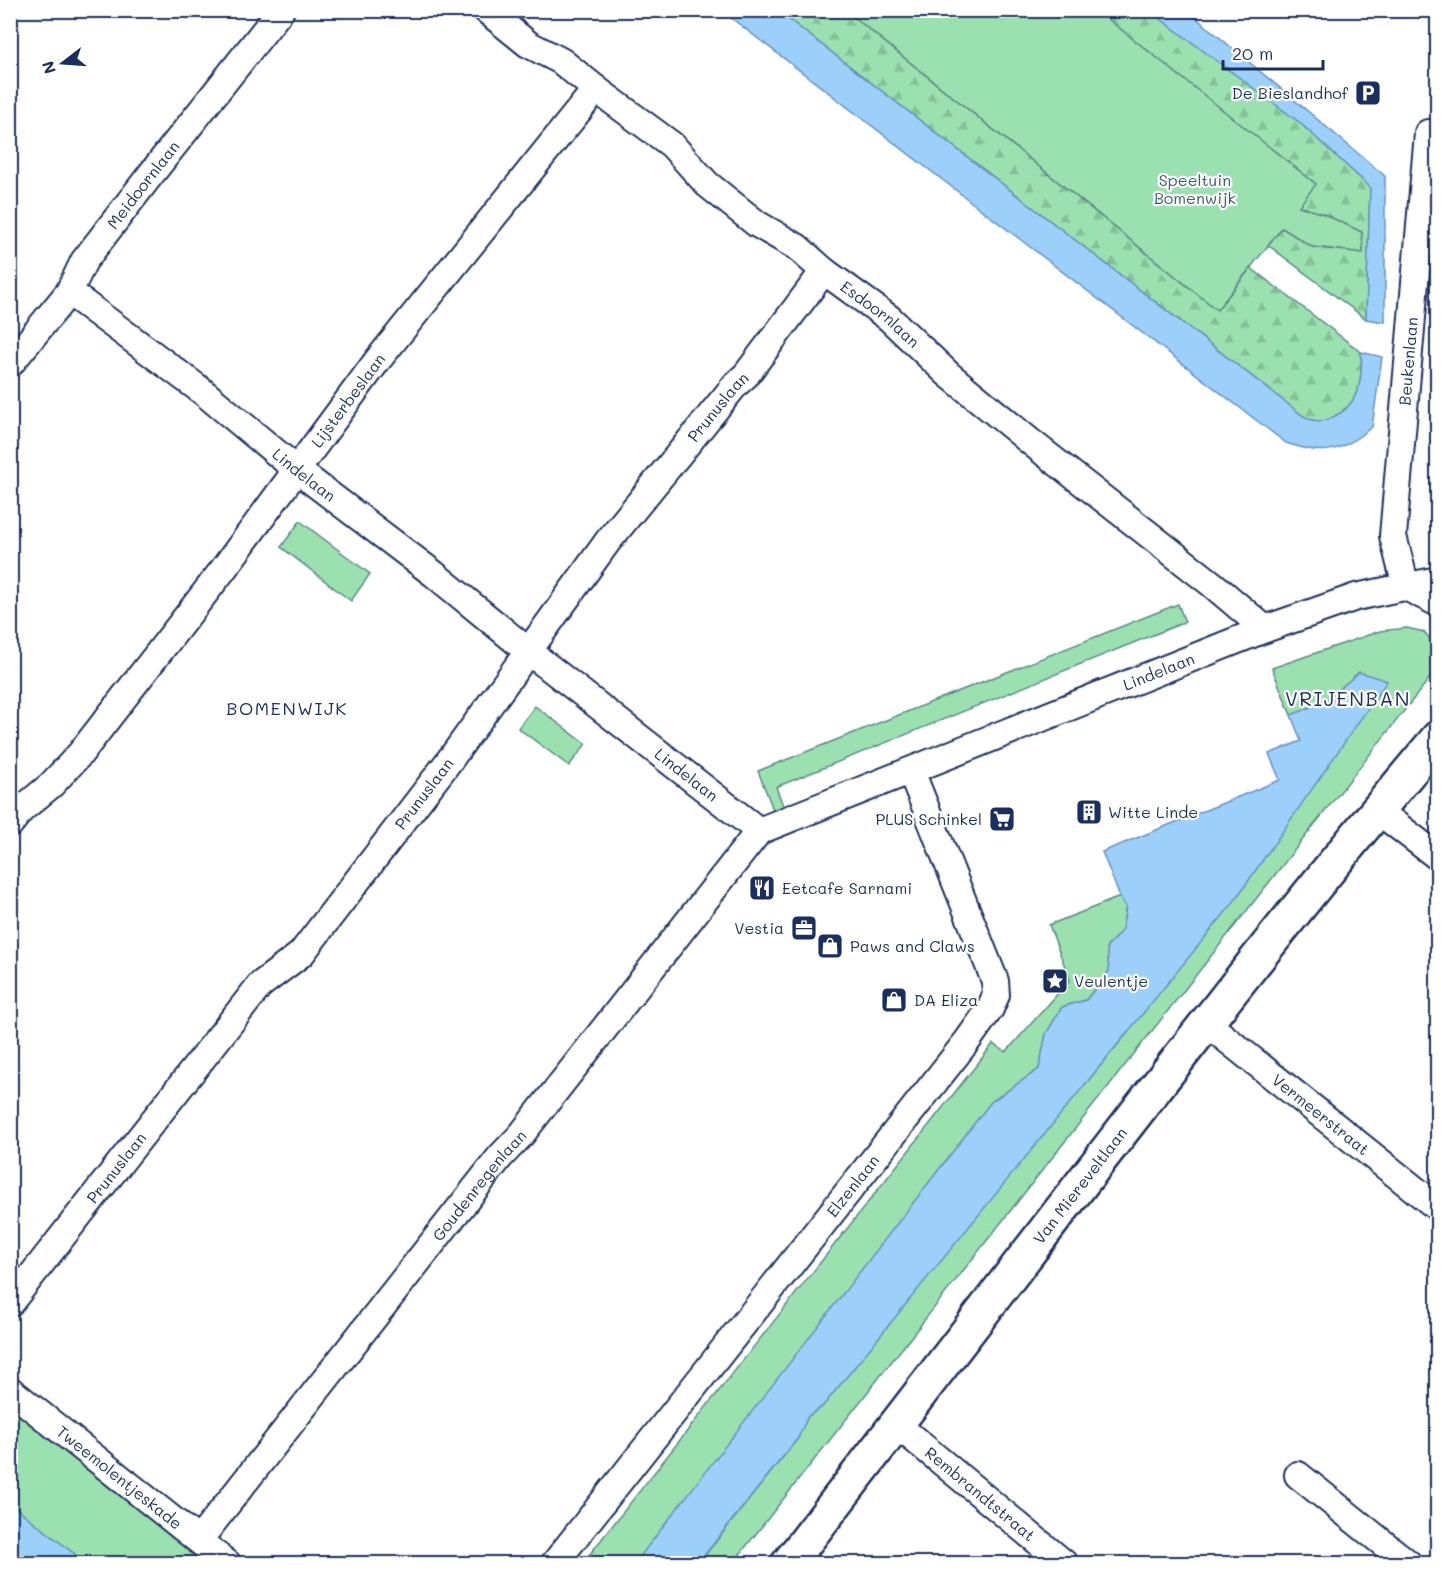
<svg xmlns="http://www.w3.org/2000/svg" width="1448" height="1574" font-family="Mali,sans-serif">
	<defs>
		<pattern id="forest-firs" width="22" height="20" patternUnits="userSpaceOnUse" patternTransform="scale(1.5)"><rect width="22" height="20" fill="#9ae1af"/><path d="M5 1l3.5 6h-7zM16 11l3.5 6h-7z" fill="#84c199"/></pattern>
	</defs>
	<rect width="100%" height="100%" fill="#fff"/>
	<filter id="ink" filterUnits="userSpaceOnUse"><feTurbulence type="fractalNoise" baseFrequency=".0167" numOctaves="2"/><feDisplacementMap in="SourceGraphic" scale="12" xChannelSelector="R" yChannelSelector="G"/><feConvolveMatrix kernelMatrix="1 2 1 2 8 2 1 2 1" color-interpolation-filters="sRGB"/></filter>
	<g filter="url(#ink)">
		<path fill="#9ae1af" stroke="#5a8886" stroke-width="1.5" d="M 846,11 L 1098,11 L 1317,184 L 1300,206 L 1324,214 L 1362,232 L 1364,253 L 1312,247 L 1282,228 L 1217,310 Z
			M 300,521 L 370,574 L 351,601 L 281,547 Z
			M 1178,604 L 1185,622 L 776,787 L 784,808 L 774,812 L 758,771 Z
			M 1407,628 L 1424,632 L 1436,645 L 1435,662 L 1430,678 L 733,1563 L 698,1564 L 798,1438 L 808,1416 L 822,1407 L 985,1205 L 1129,1031 L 1359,672 C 1336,693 1321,705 1291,715 L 1272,668 L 1380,631 Z
			M 535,706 L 586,744 L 569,766 L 518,728 Z
			M 1120,897 L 1126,906 L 1122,930 L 1107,947 L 1109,971 L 1086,1000 L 1062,1007 L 1046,1034 L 1039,1069 L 991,1102 L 724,1450 L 639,1563 L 582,1564 L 993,1044 L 1006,1052 L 1070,980 L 1049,925 Z
			M 10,1408 L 209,1563 L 86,1563 L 11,1504 Z"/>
		<path fill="url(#forest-firs)" stroke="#5a8886" stroke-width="1.5" d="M 778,11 L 846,11 L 1217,310 L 1251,268 L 1361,352 C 1363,376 1360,404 1335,416 C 1329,420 1320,422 1312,420 C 1305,419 1296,410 1289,405 Z
			M 1098,11 L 1150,11 L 1299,122 L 1370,187 L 1366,319 L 1268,245 L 1282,228 L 1312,247 L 1363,253 L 1362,232 L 1324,214 L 1299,206 L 1316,184 Z"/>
		<path fill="#9cd0fa" stroke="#6890bc" stroke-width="1.5" d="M 722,11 L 778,11 L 1289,405 C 1296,410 1305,419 1312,420 C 1320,422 1329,420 1335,416 C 1360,404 1363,376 1361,352 L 1382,357 L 1372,427 C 1338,453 1327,456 1286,443 Z
			M 1150,11 L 1188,11 L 1385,176 L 1385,322 L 1366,319 L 1370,187 L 1299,122 Z
			M 1359,672 L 1387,681 L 1233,903 L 822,1407 L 808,1416 L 798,1438 L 698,1563 L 635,1563 L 991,1102 L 1039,1069 L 1046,1034 L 1062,1007 L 1086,1000 L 1109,971 L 1107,947 L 1122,930 L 1126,907 L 1120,897 L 1102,852 L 1280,780 L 1269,754 L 1301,741 L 1291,715 C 1321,705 1336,693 1359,672 Z
			M 10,1504 L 11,1504 L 86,1563 L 14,1564 L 11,1560 Z"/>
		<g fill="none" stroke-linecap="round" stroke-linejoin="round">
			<defs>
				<g id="minor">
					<path id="s1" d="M 486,10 L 528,44 L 561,61 L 596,89 L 672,145 L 707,184 L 757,224 L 797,247 L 824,271 L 889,318 L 948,374 L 1032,443 L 1212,584 L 1265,629"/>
					<path id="s2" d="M 69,292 L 202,391 L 297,470 L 434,574 L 528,651 L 759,831 L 1265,629 L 1356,597 L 1438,580"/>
					<path id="s3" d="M 10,364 L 69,292 L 84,261 L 148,178 L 281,10"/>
					<path id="s4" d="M 1406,587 L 1393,536 L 1428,133"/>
					<path d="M 1406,587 L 1438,603"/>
					<path d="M 1377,810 L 1438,857"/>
					<path id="s5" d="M 10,824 L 22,809 L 51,785 L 80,754 L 222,571 L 377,361 L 596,89"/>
					<path id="s6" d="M 1205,1022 L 1438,1208"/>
					<path id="s7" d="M 10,1303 L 260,985 L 301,954 L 452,757 L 608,541 L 736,384 L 746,375 L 824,271"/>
					<path id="s8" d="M 10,1390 L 228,1564"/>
					<path id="s9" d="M 897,1425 L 1065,1564"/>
					<path d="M 1298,1475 L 1409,1564"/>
					<path id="s10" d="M 199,1540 L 500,1157 L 521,1135 L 759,831"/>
					<path id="s11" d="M 554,1564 L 968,1040 L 990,1009 L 996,995 L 995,981 L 911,771"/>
				</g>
				<g id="secondary">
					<path id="s12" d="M 788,1564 C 1004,1288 1211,1006 1438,738"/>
				</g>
			</defs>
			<use href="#minor" stroke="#1b2f5e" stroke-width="30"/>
			<use href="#secondary" stroke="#1b2f5e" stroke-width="38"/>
			<use href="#minor" stroke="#fff" stroke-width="26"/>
			<use href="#secondary" stroke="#fff" stroke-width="33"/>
		</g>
	</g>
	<defs>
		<symbol id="parking-square" viewBox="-11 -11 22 22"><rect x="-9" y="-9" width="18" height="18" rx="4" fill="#1b2f5e" stroke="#fff"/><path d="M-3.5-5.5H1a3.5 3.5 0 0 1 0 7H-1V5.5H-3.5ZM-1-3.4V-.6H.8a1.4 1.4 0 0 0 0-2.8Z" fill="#fff"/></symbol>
		<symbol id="building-square" viewBox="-11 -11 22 22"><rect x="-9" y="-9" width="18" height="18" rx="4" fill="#1b2f5e" stroke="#fff"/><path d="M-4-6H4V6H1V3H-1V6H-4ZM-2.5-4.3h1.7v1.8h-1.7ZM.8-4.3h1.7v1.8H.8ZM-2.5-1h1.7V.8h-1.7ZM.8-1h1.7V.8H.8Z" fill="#fff"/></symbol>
		<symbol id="supermarket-square" viewBox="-11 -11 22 22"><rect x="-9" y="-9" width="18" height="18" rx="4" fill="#1b2f5e" stroke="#fff"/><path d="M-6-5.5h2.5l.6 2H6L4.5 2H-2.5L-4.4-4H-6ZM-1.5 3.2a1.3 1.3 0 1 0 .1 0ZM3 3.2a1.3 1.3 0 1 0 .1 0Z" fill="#fff"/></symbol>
		<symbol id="restaurant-square" viewBox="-11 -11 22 22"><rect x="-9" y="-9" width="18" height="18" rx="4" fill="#1b2f5e" stroke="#fff"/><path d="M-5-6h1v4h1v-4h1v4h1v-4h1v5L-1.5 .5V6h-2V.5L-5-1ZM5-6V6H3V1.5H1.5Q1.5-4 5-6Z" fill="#fff"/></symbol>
		<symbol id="office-square" viewBox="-11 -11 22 22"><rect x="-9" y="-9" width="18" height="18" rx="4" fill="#1b2f5e" stroke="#fff"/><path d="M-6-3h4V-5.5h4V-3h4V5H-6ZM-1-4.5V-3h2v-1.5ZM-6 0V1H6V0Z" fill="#fff"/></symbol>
		<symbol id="shop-square" viewBox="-11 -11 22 22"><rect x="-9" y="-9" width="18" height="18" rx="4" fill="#1b2f5e" stroke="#fff"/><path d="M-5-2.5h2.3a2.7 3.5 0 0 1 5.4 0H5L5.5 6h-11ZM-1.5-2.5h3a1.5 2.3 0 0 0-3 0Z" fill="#fff"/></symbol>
		<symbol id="sight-square" viewBox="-11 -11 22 22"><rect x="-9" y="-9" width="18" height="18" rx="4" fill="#1b2f5e" stroke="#fff"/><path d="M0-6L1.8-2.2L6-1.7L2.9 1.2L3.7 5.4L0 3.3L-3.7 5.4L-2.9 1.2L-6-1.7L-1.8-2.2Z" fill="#fff"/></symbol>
	</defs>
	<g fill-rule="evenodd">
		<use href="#parking-square" x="1353" y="78" width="30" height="30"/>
		<use href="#building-square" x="1074" y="797" width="30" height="30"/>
		<use href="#supermarket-square" x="987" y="804" width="30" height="30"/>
		<use href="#restaurant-square" x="747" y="873" width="30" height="30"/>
		<use href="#office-square" x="789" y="913" width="30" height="30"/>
		<use href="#shop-square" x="815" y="931" width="30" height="30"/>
		<use href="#sight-square" x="1040" y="966" width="30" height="30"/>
		<use href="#shop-square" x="879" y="985" width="30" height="30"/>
	</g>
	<g text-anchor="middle" stroke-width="4.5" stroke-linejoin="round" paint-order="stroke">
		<g font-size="16" fill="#1b2f5e" stroke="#fff" text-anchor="start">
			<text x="1348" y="99" text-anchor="end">De Bieslandhof</text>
			<text x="1108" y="818">Witte Linde</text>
			<text x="982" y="825" text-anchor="end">PLUS Schinkel</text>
			<text x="782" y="894">Eetcafe Sarnami</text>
			<text x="784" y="934" text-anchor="end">Vestia</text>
			<text x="850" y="952">Paws and Claws</text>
			<text x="1074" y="987">Veulentje</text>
			<text x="914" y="1006">DA Eliza</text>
		</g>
		<g font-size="16" fill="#3b5c72" stroke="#fff">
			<text x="1195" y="186">Speeltuin<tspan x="1195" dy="18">Bomenwijk</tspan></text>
		</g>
		<g font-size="16" fill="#1b2f5e" stroke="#fff">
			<text dy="6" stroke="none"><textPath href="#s3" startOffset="224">Meidoornlaan</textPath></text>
			<text dy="6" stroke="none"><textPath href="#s1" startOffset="500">Esdoornlaan</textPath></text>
			<text dy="6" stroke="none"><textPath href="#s4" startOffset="228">Beukenlaan</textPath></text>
			<text dy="6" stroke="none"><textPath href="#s5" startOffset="543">Lijsterbeslaan</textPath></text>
			<text dy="6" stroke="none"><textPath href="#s7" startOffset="1144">Prunuslaan</textPath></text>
			<text dy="6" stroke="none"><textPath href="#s2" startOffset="298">Lindelaan</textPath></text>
			<text dy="6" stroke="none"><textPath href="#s2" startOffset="1306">Lindelaan</textPath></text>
			<text dy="6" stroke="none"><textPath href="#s2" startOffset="784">Lindelaan</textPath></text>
			<text dy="6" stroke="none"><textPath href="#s7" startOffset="658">Prunuslaan</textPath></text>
			<text dy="6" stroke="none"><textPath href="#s6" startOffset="148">Vermeerstraat</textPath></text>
			<text dy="6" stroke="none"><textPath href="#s7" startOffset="172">Prunuslaan</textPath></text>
			<text dy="6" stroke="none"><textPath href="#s12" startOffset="478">Van Miereveltlaan</textPath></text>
			<text dy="6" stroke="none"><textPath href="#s10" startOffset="452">Goudenregenlaan</textPath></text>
			<text dy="6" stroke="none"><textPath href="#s11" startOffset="482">Elzenlaan</textPath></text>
			<text dy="6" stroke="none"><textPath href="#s8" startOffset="140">Tweemolentjeskade</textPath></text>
			<text dy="6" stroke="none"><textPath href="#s9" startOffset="108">Rembrandtstraat</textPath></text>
		</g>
		<g font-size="18" letter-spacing="1.5" fill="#1b2f5e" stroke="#fff">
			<text x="287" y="715">BOMENWIJK</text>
		</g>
		<g font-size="20" letter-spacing="1.5" fill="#1b2f5e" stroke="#fff">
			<text x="1348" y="706">VRIJENBAN</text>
		</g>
	</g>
	<rect width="1448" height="1574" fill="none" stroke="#fff" stroke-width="36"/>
	<rect x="18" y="18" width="1412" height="1538" fill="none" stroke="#1b2f5e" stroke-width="2" filter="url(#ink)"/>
	<g transform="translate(63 63) rotate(253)" stroke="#ffffff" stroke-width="4.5" paint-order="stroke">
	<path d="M0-4.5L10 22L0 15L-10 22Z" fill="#1b2f5e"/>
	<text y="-9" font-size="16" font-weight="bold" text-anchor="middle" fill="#1b2f5e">N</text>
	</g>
	<path d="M1223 60v9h100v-9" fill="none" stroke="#1b2f5e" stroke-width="3"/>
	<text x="1232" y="60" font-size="18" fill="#1b2f5e" stroke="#ffffff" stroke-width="4.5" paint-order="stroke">20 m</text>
</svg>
